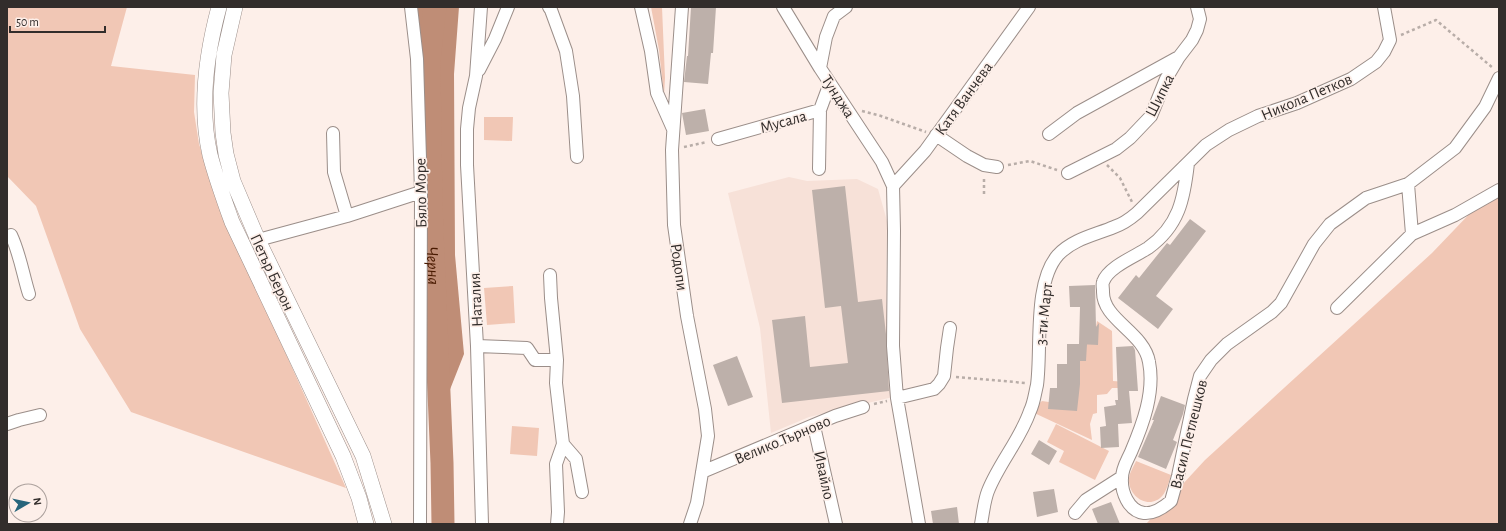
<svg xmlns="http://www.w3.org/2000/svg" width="1506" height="531" font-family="'Alegreya Sans',sans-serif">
	<rect width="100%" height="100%" fill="#fdefe9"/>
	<path fill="#f7e1d8" d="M 789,177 L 807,181 L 857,179 L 878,189 L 887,221 L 886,300 L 893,397 L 809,417 L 771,433 L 760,328 L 728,193 Z"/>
	<path fill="#f1c7b5" d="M 7,7 L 127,7 L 111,66 L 195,75 L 194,112 L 199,144 L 218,202 L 346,488 L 131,412 L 80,329 L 36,206 L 7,176 Z
		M 651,7 L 662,7 L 665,78 L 664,96 L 659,50 Z
		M 484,117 L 513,117 L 512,141 L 484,140 Z
		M 1499,183 L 1499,524 L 1146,524 L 1205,460 L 1432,253 Z
		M 513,286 L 515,323 L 487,325 L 484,288 Z
		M 1097,321 L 1112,331 L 1113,381 L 1126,382 L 1128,388 L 1112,388 L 1107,394 L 1097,395 L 1097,413 L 1093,414 L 1090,424 L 1092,440 L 1030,411 L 1042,401 L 1076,406 L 1078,353 L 1084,336 L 1095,333 Z
		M 1056,424 L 1109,451 L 1095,480 L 1059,462 L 1064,451 L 1047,442 Z
		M 512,426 L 539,428 L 537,456 L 510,454 Z
		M 1136,461 L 1171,475 C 1169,481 1167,490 1163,495 C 1150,511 1128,497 1129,479 C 1129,473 1134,466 1136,461 Z"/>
	<path fill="#bf8d76" d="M 414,7 L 459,7 L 454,74 L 455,255 L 464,354 L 449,392 L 439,329 L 437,95 L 422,66 Z"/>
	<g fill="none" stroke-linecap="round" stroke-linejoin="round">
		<path stroke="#bf8d76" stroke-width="23" id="s1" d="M 435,7 L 429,60 L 431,207 L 442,463 L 443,524"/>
	</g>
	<path fill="#bdb0aa" d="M 691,7 L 716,7 L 713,53 L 711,53 L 708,84 L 684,82 L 687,56 L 688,56 Z
		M 705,109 L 709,131 L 686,135 L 682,113 Z
		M 845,186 L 858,302 L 882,299 L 886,334 L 889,391 L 782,403 L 772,320 L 805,316 L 810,367 L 848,363 L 841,306 L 825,308 L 812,190 Z
		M 1190,219 L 1206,231 L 1156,296 L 1173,309 L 1158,329 L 1118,298 L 1136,275 L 1139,278 L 1167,243 L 1170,245 Z
		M 1095,285 L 1096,327 L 1099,323 L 1098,345 L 1079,344 L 1080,307 L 1070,307 L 1069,286 Z
		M 1067,344 L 1087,344 L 1086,361 L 1080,361 L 1080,384 L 1077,411 L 1048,409 L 1050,388 L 1057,388 L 1057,364 L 1067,364 Z
		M 1133,346 L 1135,350 L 1138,391 L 1129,391 L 1132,423 L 1118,424 L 1119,447 L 1101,448 L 1100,427 L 1106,426 L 1104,407 L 1116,405 L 1115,400 L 1118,400 L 1116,347 Z
		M 737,356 L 753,397 L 728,406 L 713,365 Z
		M 1161,396 L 1185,405 L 1183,414 L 1173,440 L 1177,442 L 1166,469 L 1138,457 L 1154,420 L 1152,420 Z
		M 1039,440 L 1057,451 L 1049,465 L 1031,454 Z
		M 1054,489 L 1058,512 L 1037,517 L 1033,492 Z
		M 1111,502 L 1120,524 L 1098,524 L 1092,509 Z
		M 957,507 L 959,524 L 933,524 L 931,511 Z"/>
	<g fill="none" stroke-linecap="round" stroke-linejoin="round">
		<defs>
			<path id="minor" d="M 411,7 L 417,59 L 421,192 L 420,524
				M 481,7 L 476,76 L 469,108 L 467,129 L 467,165 L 477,346 L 482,524
				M 549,7 L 551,10 L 566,51 L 573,96 L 577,157
				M 641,7 L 651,51 L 657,93 L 673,129
				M 682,7 L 672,150 L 674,225 L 687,316 L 705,409 L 708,436 L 697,503 L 690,524
				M 783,7 L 820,68 L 882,162 L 893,186 L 894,231 L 893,346 L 897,398 L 919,524
				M 820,68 L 826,37 L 834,16 L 846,7
				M 479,70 L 495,39 L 508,7
				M 333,133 L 334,172 L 347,216
				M 1049,134 L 1077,113 L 1177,58
				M 936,135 L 967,156 L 984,165 L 997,167
				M 718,139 L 820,110 L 830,83
				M 1188,163 C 1184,199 1179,226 1148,248 C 1136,256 1108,267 1103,282 C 1102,284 1103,288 1103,291 C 1102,320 1144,332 1149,362 C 1155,392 1143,424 1131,452 C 1127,461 1122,468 1122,478 C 1121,491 1128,511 1144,513 C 1153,514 1164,507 1171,501 L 1178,476 L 1194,399 L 1200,376 L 1211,360 L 1227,344 L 1272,312 L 1281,303 L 1314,244 L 1330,224 L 1366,198 L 1408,184 L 1455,148 L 1485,107 L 1499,78
				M 819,169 L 820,110
				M 1068,173 L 1116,149 L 1130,138 L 1151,116 L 1166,79 L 1179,57 L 1192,40 L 1197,30 L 1200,19 L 1197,7
				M 1408,184 L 1412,234 L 1455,215 L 1499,190
				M 893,186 L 925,151 L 1029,7
				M 11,235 C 20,254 23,275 29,294
				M 258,240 L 347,216 L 421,192
				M 550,275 L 551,298 L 557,360 L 556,383 L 563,444 L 576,459 L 582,492
				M 1337,308 L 1412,234
				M 477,346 L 527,348 L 535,360 L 557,360
				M 897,398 L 934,389 L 939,384 L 944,376 L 947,348 L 950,328
				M 7,424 L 19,420 L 40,415
				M 814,426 L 836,524
				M 702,472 L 835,416 L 863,407
				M 1075,513 L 1086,500 L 1122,477
				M 557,524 L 558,512 L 556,464 L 563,444
				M 981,524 C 983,514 984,501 988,491 C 999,463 1020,440 1030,411 C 1034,403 1035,393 1037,385 C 1042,349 1033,283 1058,255 C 1073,239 1095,235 1114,227 C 1123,224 1130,219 1137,213 L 1206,145 L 1229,130 L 1258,116 L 1297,103 L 1351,79 L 1376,62 L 1384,52 L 1390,40 L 1384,7"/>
			<path id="major" d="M 219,7 C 206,55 199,106 210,155 C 216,178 224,200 232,222 L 343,456 L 359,498 L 366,524
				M 235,7 L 224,55 L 221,93 L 223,133 L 226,154 L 233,181 L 258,240 L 363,456 L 384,524"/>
		</defs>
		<use href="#minor" stroke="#9b8e89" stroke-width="14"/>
		<use href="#major" stroke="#9b8e89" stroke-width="16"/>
		<path stroke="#b8ada8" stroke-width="2.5" stroke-dasharray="3 3" stroke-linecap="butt" d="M 1401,35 L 1436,20 L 1493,68
			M 862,111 L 881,116 L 926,132
			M 684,147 L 707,142
			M 1008,165 L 1030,161 L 1057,170
			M 1107,165 L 1120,178 L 1132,202
			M 984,194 L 984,176
			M 956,377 L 1026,383
			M 874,404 L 887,401"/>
		<use href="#minor" stroke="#fff" stroke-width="12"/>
		<use href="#major" stroke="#fff" stroke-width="15"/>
	</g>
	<g text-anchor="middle" stroke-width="3.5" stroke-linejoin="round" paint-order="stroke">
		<g font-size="16" fill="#322d2b" stroke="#fdefe9">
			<text transform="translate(1159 95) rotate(-63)" y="6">Шипка</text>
			<text transform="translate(839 96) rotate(57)" y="6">Тунджа</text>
			<text transform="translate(1306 96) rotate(-23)" y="6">Никола Петков</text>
			<text transform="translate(963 98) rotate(-54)" y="6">Катя Ванчева</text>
			<text transform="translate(783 121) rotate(-16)" y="6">Мусала</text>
			<text transform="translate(420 193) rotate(-91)" y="6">Бяло Море</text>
			<text transform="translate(680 267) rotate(82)" y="6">Родопи</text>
			<text transform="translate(273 272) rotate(65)" y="6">Петър Берон</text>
			<text transform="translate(475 300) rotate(-93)" y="6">Наталия</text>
			<text transform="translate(1043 314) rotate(-84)" y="6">3-ти Март</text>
			<text transform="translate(1188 434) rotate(-76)" y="6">Васил Петлешков</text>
			<text transform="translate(782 439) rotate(-23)" y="6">Велико Търново</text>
			<text transform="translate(825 475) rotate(78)" y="6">Ивайло</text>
		</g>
		<g font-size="17" font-style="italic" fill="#491a01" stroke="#fdefe9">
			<text dy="6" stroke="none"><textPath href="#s1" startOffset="259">Черна</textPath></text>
		</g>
	</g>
	<rect width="1506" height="531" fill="none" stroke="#322d2b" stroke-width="16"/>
	<g transform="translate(28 503) rotate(81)"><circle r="19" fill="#fdefe9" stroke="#aca19d"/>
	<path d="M0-3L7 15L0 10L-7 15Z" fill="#27657b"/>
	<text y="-6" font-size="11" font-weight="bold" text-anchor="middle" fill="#322d2b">N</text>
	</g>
	<path d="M10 26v6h95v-6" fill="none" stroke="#322d2b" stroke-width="2"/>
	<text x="16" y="26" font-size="12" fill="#322d2b" stroke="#fdefe9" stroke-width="3" paint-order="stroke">50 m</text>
</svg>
